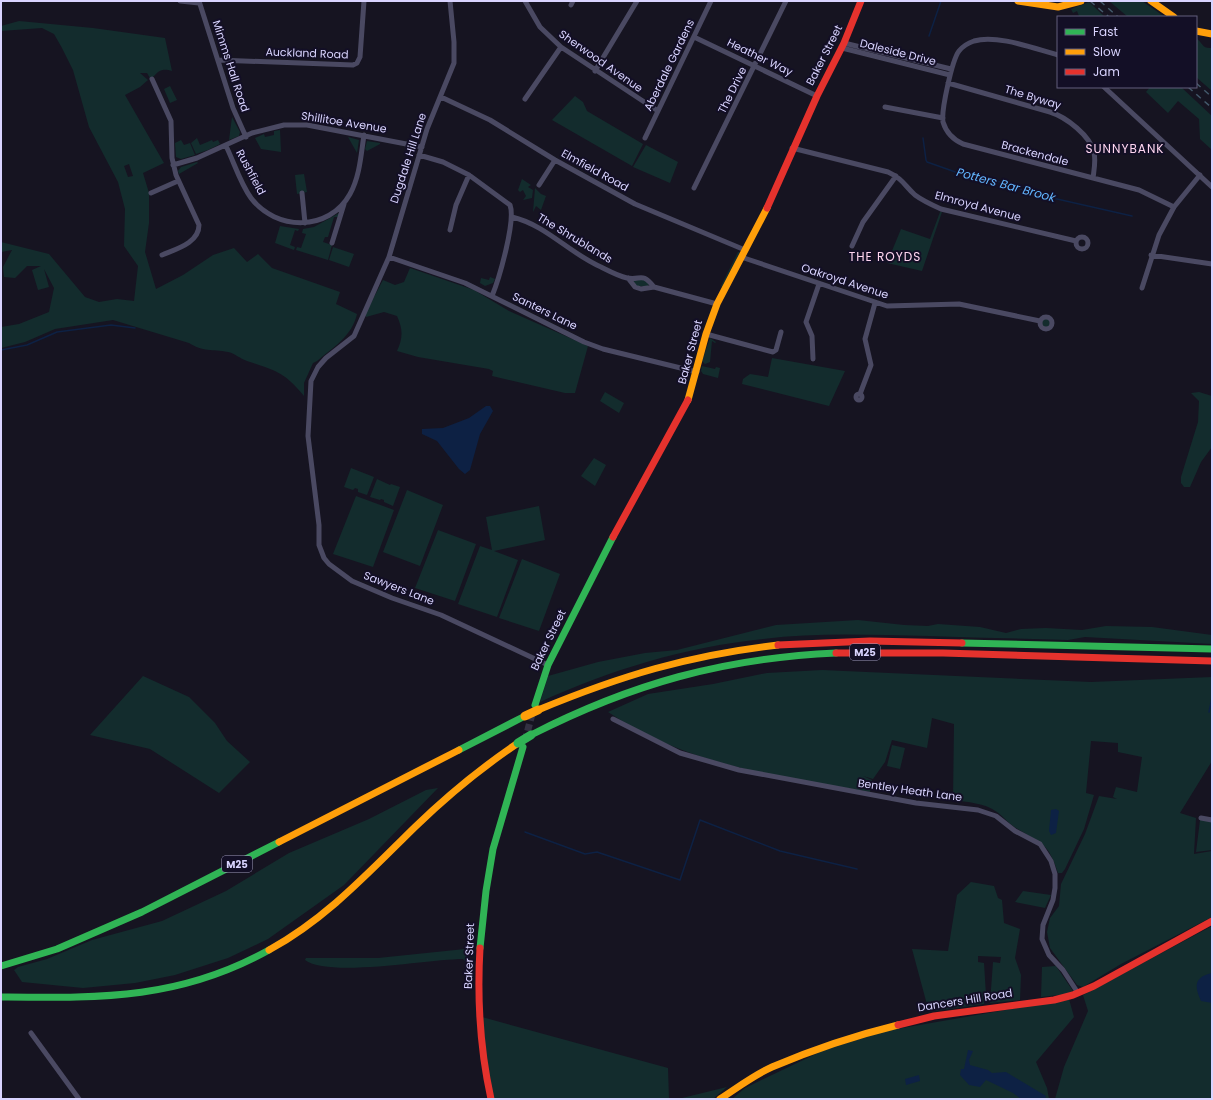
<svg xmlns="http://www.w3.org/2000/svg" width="1213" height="1100" font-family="Poppins,sans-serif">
	<rect width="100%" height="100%" fill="#161421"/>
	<path fill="#132c2d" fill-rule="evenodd" d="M 1109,1 L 1142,1 L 1165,17 L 1128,17 Z
		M 1089,2 L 1105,17 L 1077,17 L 1079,16 L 1077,11 L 1073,13 L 1071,9 Z
		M 19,21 L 93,28 L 165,38 L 172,71 C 163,68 159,70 153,77 L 150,78 L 147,73 L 140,73 L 148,80 L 140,87 L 125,95 L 164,163 L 143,173 L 149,193 L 149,223 L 145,252 L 156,289 L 183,275 L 213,255 L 234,248 L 247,262 L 258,254 L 272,268 L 340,292 L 336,304 L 357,314 C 352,336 334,347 317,361 L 313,363 L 304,383 L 304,396 C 283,371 276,371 247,361 C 241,359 234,353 228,352 C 212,349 203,352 189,343 L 113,320 L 55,329 L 25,342 L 1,348 L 1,327 L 19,324 L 49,312 L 54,288 L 44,269 L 49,287 L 38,290 L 32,270 L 41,266 L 27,266 L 15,278 L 4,277 L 3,267 L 12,250 L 1,252 L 1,242 L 49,254 L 85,297 L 99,302 L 117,299 L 134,301 L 138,266 L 124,246 L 125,209 L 118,182 L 89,127 L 73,70 L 62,48 L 54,34 L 42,28 L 1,31 L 1,26 ZM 129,164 L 133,176 L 128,177 L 124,166 Z
		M 1196,38 C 1203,43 1202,49 1212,48 L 1212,91 L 1196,77 Z
		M 170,86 L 177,100 L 170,103 L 164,89 Z
		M 1150,87 L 1181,87 L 1212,116 L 1212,150 L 1200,139 L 1199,119 L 1178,101 L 1168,113 L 1146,92 Z
		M 575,96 L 583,102 L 587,111 L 643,144 L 632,166 L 552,120 Z
		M 232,117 L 240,132 L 239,136 L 229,140 Z
		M 280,130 L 281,152 L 261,149 L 255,138 L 264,134 L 265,137 L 274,135 L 274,131 Z
		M 348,137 L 359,140 L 357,153 Z
		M 197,138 L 200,145 L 205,143 L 208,150 L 196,154 L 191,143 Z
		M 181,140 L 184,145 L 190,143 L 195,155 L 181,159 L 176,157 L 175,143 Z
		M 212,140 L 213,142 L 218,140 L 220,144 L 208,150 L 205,143 Z
		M 367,141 L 380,143 L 380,144 L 367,151 L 365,149 Z
		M 646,145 L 678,162 L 670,183 L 633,167 Z
		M 197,162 L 198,163 L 179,174 L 178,171 L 181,167 Z
		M 304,174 L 307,192 L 297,194 L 295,175 Z
		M 522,179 L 531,185 L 528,187 L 533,190 L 532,198 L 523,200 L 526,196 L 523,190 L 520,192 L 518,190 Z
		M 535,188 L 541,194 L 546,196 L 541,210 L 536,206 L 533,212 Z
		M 940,212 L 942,212 L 922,271 L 887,263 L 901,229 L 930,239 Z
		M 339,213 L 338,217 L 334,217 L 328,237 L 325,237 L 323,242 L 332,245 L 328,260 L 296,250 L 297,247 L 301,248 L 306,234 L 302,233 L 303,229 L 314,227 Z
		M 280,226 L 299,229 L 298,231 L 295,230 L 290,245 L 295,247 L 294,250 L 275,243 Z
		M 333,247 L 354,254 L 349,267 L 329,260 Z
		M 738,252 L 740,252 L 722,287 L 721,286 Z
		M 410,268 L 474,290 L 509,311 L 588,346 L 575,393 L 565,393 L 492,376 L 493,371 L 489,369 L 418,357 L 397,351 C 403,338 403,329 397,316 L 384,312 L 366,317 L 365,314 L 383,280 L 395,285 L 404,282 Z
		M 490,277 L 495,279 L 493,283 L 485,286 L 480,283 L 481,278 L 489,280 Z
		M 644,279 L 649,284 L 648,286 L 636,286 L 633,281 Z
		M1041.5 323a4.5 4.5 0 1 1 9 0a4.5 4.5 0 1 1-9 0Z
		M 710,338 L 716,342 L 715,343 L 712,341 L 710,362 L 705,364 L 702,361 Z
		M 772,358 L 845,371 L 829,406 L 742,384 L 743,379 L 750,374 L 768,377 Z
		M 702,366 L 715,369 L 716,367 L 720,368 L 718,378 L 703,374 L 701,371 Z
		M 605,392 L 624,403 L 619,413 L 600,401 Z
		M 1199,392 L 1212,396 L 1212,447 L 1201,462 L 1190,487 L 1184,487 L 1181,483 L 1181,477 L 1198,422 L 1199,401 L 1191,393 Z
		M 594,458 L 606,465 L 595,486 L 581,476 Z
		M 351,468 L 374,477 L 367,495 L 358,492 L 358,489 L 355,488 L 353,490 L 344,487 Z
		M 377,479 L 390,485 L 391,484 L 400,487 L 393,506 L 384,502 L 384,500 L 381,499 L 380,500 L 370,497 Z
		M 407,490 L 443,505 L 420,566 L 383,552 Z
		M 356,496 L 394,510 L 373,567 L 333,554 Z
		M 539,506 L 545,540 L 494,551 L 518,560 L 497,617 L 458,604 L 480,546 L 492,550 L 486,517 Z
		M 438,530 L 476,544 L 455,601 L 415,588 Z
		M 522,559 L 560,574 L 539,631 L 499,618 Z
		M 858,620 L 904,625 L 928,626 L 938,624 L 980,627 L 1006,633 L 1021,629 L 1046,628 L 1082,630 L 1106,626 L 1152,627 L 1212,635 L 1212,644 L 1085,637 L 1068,640 C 1021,638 975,638 929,636 C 873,635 818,632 763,639 C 685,647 610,670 540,702 L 548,676 L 598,662 L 645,653 L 677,650 L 776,625 Z
		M 822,670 L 1091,682 L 1212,677 L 1212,761 L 1180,813 L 1196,818 L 1194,854 L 1212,851 L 1212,917 L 1121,964 L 1083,987 L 1077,985 L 1050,948 L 1047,932 L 1050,918 L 1059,906 L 1061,884 L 1085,834 L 1099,796 L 1117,799 L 1113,797 L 1116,787 L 1137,792 L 1142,757 L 1118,752 L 1118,743 L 1091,741 L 1086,793 L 1094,795 L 1084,829 L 1065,869 L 1062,873 L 1058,873 C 1048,842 1042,844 1016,828 C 1009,824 1004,817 997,812 C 985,803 967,802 953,800 L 954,724 L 932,718 L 927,748 L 892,740 L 885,762 L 873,779 L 863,776 L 872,780 L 870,792 C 777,776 688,766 608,712 L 648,694 L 713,684 L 767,673 Z
		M 143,676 L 189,697 L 215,723 L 227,741 L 250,762 L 219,793 L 150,749 L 90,735 Z
		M 892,745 L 905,748 L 900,769 L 887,766 Z
		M 438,788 L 344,885 L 268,939 L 228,958 L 175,975 L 135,983 L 83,988 L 22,982 L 14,970 L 18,967 L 47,959 L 92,940 L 162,921 L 226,891 L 289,853 L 369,819 L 426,790 Z
		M 1200,820 L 1212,821 L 1212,850 L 1196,852 Z
		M 971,882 L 994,886 L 998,898 L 1002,900 L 1004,923 L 1020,929 L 1015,958 L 1021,975 L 1020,1000 L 990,1003 L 993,962 L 1000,963 L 1001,957 L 978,956 L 978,962 L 984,963 L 986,995 L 984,1004 L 929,1012 L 912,949 L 948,951 L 957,895 Z
		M 1023,891 L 1051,895 L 1045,908 L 1015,902 Z
		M 1212,926 L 1212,1099 L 1055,1099 L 1064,1067 L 1088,1011 L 1083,995 Z
		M 470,944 L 467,963 L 463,959 C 430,959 329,978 305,960 L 306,958 L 378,958 L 465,949 Z
		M 1056,966 L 1073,991 L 1068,994 L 1041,997 L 1042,967 Z
		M 1069,999 L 1074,1017 L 1036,1062 L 1047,1088 L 1049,1099 L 732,1099 L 745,1088 L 822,1051 L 885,1031 Z
		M 482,1017 L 668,1068 L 669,1099 L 493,1099 L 487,1066 Z
		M 727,1087 L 713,1099 L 678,1099 Z"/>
	<path fill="#0d2144" d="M 486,406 L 490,406 L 493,411 L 480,434 L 470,470 L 465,474 L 459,469 L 437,441 L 422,434 L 422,429 L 443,428 L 469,418 Z
		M 1056,809 L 1059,811 L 1056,833 L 1051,835 L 1049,831 L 1051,810 Z
		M 1212,973 L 1212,1003 L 1201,1001 C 1194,986 1194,977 1212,973 Z
		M 968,1050 L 973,1051 L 969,1060 L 970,1065 L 988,1070 L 992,1073 L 1006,1072 L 1046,1096 L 1045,1099 L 1021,1099 L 1013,1093 L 986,1080 L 980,1087 L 969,1085 L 960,1075 L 961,1069 L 964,1069 Z
		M 919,1075 L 920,1081 L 906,1085 L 905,1079 Z"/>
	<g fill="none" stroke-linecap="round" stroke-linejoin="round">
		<path stroke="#0d2144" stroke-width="1.5" d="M 929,36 L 941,1
			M 923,138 L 926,160 L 927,162 L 964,175 L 976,174 L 1035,194 L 1132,216
			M 1,350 L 27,345 L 57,332 L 111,325 L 135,328
			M 1209,712 L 1212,698
			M 525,832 L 585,854 L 597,852 L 680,880 L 700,820 L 780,851 L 857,869"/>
		<path stroke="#333142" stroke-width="7" stroke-dasharray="7 3.5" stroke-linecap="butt" d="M 525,741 L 533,710"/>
		<path stroke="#4a4962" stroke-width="5" d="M 180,1 L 199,3
			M 199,1 L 233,108 L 246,137
			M 450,1 L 454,42 L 454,63 L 427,129 L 389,257 L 354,336 L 326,358 L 318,367 L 311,381 L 308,436 L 319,525 L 319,545 L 324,558 L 329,564 L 352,581 L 392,598 L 441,615 L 548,665
			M 525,1 L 540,27 L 561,47 L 658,111
			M 571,5 L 573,1
			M 694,37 L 817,96
			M 844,43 L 951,69
			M 842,48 L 950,75
			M 1058,55 C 1035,49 997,34 974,41 C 968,43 963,46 959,51 C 952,60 941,111 943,122 C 946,132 954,140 963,144 L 1139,190 L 1174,207
			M 218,60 L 353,65 L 357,63 L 360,57 L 364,1
			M 595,71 L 637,1
			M 152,79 L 171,121 L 172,158 L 176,175 L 199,225 C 199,243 176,249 162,255
			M 948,83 L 1050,112 C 1066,117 1091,136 1094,153 C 1096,161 1094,170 1093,178
			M 1104,87 L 1212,187
			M 441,97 L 490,120 L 555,160 L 635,204 L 745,250
			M 525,99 L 561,47
			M 885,107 L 943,118
			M 645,138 L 711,1
			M 226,146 C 234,162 240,183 251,198 C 276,231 329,232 350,194 C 360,176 361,154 364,135
			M 792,148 L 888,172 C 903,179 904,185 915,195 C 923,201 932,205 941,209 L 1076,241
			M 419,155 L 443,162 L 469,175 L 510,205 C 516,221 499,279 492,296
			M 173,165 L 197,158 L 252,133 L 284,125 L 307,125 L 422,147
			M 539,185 L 555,160
			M 694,188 L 786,1
			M 151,193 L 178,181
			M 302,193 L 305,223
			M 512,217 C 546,225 569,253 601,267 C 609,271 618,276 627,278 C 641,281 641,271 654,287
			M 450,230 L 456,205 L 469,175
			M1076 243a6 6 0 1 1 12 0a6 6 0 1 1-12 0Z
			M 332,243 L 344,204
			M 852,246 L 863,222 L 896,176
			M 1151,255 L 1212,264
			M 389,257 L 465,283 L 584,342 L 603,349 L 697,372
			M 741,257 L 887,306 L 959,304 L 1040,321
			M 628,278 L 635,287 L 641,289 L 654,287 L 717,304
			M 1142,288 L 1159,235 L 1174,207 L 1200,175
			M1040 323a6 6 0 1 1 12 0a6 6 0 1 1-12 0Z
			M 706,334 L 773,352 L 776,350 L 781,332
			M 813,359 L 812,336 L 806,322 L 819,284
			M856 397a3 3 0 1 1 6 0a3 3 0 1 1-6 0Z
			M 860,394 L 871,365 L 865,339 L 875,303
			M 613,719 L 680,753 L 739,770 L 916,803 L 978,810 L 996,816 L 1015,831 L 1040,844 L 1051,861 L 1055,874 L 1055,888 L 1053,900 L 1043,925 L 1042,939 L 1049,955 L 1063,970 L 1078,993
			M 1201,818 L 1212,820
			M 31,1033 L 79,1099"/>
		<path stroke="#30b455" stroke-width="7" d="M 962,643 L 1212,649
			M 535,705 L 548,665 L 613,537
			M 531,735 C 631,684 723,658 836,653
			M 459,750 L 525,716
			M 480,948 L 486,891 L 493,849 L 523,747
			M 1,966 L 57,949 L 142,912 L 279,842
			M 1,997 C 100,998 179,1000 269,950"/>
		<path stroke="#ff9f0a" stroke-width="7" d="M 1018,1 L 1058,7 L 1081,1
			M 1151,1 L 1174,17
			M 1196,31 L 1212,34
			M 688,400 L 706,334 L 717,304 L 767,208
			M 538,710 C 620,676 689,655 778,645
			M 279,842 L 459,750
			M 269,950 C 326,919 369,872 415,827 C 447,796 481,768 518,743
			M 720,1099 C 737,1088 754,1075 772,1067 C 812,1050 857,1035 898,1025"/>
		<path stroke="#e5322d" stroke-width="7" d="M 767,208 L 817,96 L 844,43 L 861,1
			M 613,537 L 688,400
			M 778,645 L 870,641 L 962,643
			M 836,653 L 943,653 L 1212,661
			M 480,948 C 477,999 480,1049 491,1099
			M 898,1025 L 934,1016 L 1054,1000 L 1073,995 L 1094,986 L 1212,921"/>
		<path stroke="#43596b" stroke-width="1.5" stroke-dasharray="6 5" stroke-linecap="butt" d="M 1090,1 L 1109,17
			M 1100,1 L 1118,17
			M 1196,83 L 1212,97
			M 1188,87 L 1212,108"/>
		<path stroke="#30b455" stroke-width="9" d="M 518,743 L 531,735"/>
		<path stroke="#ff9f0a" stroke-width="9" d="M 525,716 L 538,710"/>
	</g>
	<g text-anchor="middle" stroke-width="4" stroke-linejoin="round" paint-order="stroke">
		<g fill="#130f26" stroke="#9e99be" stroke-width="1">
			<rect x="850" y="644" width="30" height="16" rx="3"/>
			<rect x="222" y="856" width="30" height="16" rx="3"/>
		</g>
		<g font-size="10" font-weight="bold" fill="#d9d4ff">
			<text x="865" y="656">M25</text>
			<text x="237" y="868">M25</text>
		</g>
		<g font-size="11" fill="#d9d4ff" stroke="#130f26">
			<text transform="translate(898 52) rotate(14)" y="4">Daleside Drive</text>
			<text transform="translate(307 53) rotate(2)" y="4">Auckland Road</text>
			<text transform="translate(824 55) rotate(-63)" y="4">Baker Street</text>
			<text transform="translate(760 57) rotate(26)" y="4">Heather Way</text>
			<text transform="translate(601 61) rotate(35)" y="4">Sherwood Avenue</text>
			<text transform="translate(669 65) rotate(-64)" y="4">Aberdale Gardens</text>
			<text transform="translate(231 66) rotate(72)" y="4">Mimms Hall Road</text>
			<text transform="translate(732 90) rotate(-64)" y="4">The Drive</text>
			<text transform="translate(1033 97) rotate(17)" y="4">The Byway</text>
			<text transform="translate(344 122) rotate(9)" y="4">Shillitoe Avenue</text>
			<text transform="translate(1035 153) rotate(15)" y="4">Brackendale</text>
			<text transform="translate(408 158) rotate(-72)" y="4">Dugdale Hill Lane</text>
			<text transform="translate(595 170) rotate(29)" y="4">Elmfield Road</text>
			<text transform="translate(251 172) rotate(62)" y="4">Rushfield</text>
			<text transform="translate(978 206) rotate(15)" y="4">Elmroyd Avenue</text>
			<text transform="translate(575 238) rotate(31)" y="4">The Shrublands</text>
			<text transform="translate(845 281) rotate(18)" y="4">Oakroyd Avenue</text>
			<text transform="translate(545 311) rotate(26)" y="4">Santers Lane</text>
			<text transform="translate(690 352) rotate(-75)" y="4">Baker Street</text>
			<text transform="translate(399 588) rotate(21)" y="4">Sawyers Lane</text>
			<text transform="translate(548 640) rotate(-64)" y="4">Baker Street</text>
			<text transform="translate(910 790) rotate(8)" y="4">Bentley Heath Lane</text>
			<text transform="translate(469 956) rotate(-88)" y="4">Baker Street</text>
			<text transform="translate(965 1000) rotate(-9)" y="4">Dancers Hill Road</text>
		</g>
		<g font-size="12" letter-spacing="1" fill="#ffd6f0" stroke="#130f26">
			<text x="1125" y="153">SUNNYBANK</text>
			<text x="885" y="261">THE ROYDS</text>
		</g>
		<g font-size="12" font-style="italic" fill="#62b6ff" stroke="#130f26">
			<text transform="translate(1006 185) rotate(15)" y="4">Potters Bar Brook</text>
		</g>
	</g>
	<rect width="1213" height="1100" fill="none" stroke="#d9d4ff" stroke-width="4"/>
	<rect x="1057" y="16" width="140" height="72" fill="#130f26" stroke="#625e7d"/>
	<rect x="1065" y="29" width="20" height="6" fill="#30b455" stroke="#625e7d"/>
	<text x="1093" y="36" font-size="12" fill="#d9d4ff">Fast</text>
	<rect x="1065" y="49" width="20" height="6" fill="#ff9f0a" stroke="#625e7d"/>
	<text x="1093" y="56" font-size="12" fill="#d9d4ff">Slow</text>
	<rect x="1065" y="69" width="20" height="6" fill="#e5322d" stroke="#625e7d"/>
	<text x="1093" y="76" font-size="12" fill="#d9d4ff">Jam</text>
</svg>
